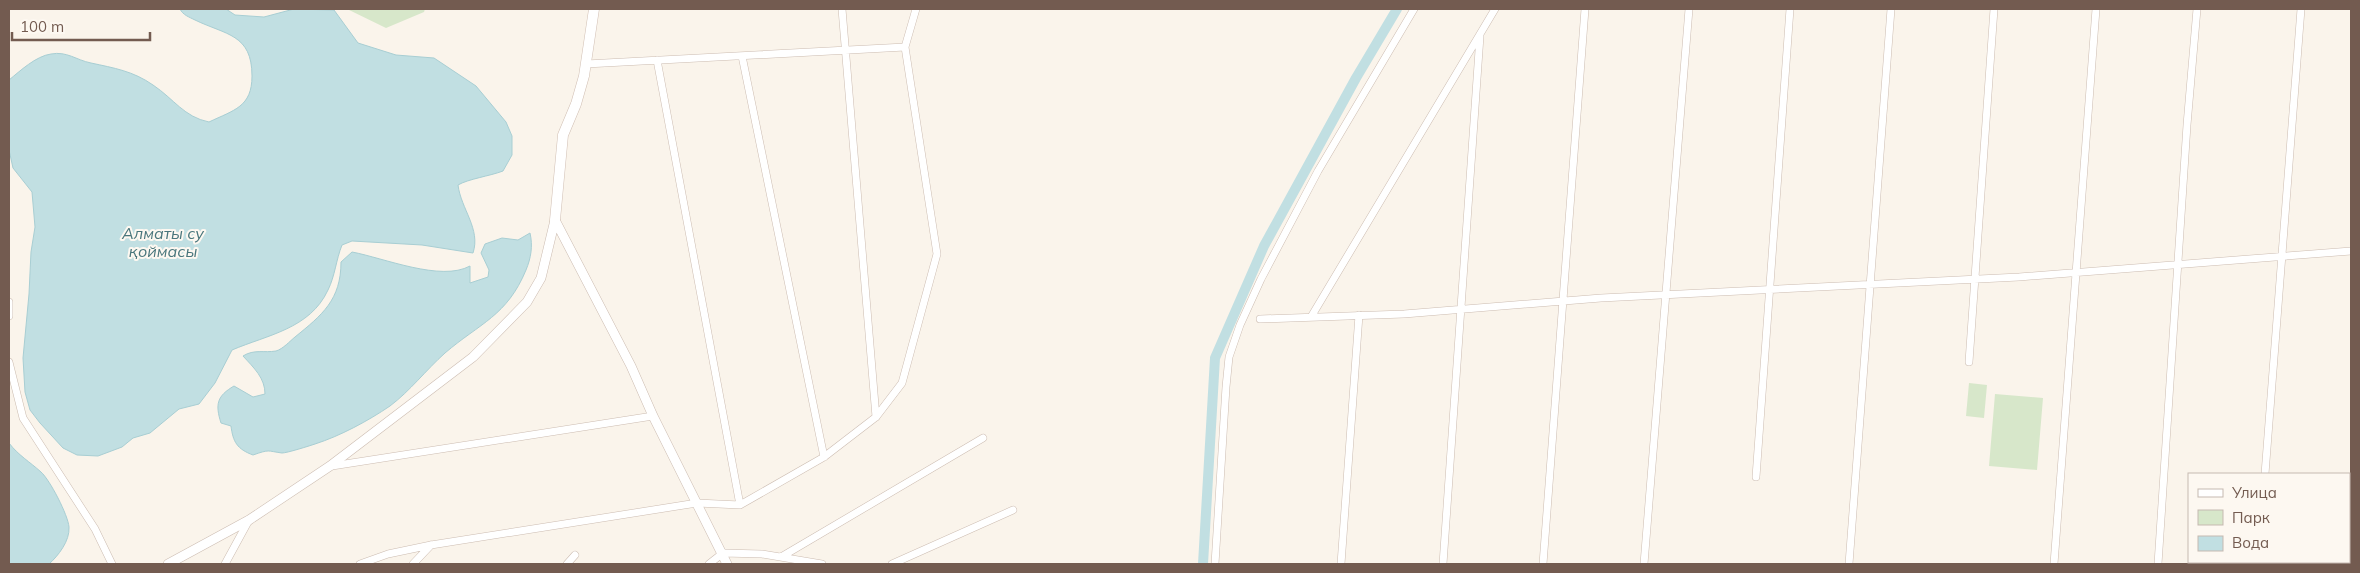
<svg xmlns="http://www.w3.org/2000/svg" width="2360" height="573" font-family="Mulish,sans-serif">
	<rect width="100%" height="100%" fill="#faf4eb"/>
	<path fill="#d7e7ca" d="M 347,9 L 425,9 L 424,12 L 386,28 Z
		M 1969,383 L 1987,385 L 1984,418 L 1966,416 Z
		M 1995,394 L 2043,398 L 2037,470 L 1989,466 Z"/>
	<path fill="#c1dfe2" stroke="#a8ced3" d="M 180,9 L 226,9 L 235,15 L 264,17 L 294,9 L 334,10 L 358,43 L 396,55 L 434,58 L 476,86 L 506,122 L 512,136 L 512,155 L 503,171 C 490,176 468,179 458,185 C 461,209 481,229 473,253 L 422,245 L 352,241 L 342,245 C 336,260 335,276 328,290 C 310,329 267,335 232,350 L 215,383 L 199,404 L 179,409 L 150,433 L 133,438 L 122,447 L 98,456 L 77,455 L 63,448 L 40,423 L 30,410 L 25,392 L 23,358 L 29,294 L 31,252 L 35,227 L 32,192 L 13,168 L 9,150 L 9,80 C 20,71 36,56 51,54 C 67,51 76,60 91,63 C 114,68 133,71 153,85 C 174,99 184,117 209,122 C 234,110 252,107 252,76 C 252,34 226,35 195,20 C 189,17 183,15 180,9 Z
		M 530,233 C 533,246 531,258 526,270 C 507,316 480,323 445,353 C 426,370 410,391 390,406 C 368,421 340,436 315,444 C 309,446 287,453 282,453 C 267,451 270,449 253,455 C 237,449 233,442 231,426 L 221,423 C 215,404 217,396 234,386 L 253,397 L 265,394 C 265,378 254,368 243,356 C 254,349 264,353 276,351 C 283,349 290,341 295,337 C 322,315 341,300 341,262 L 352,252 C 384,258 441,282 470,266 L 470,283 L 488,277 L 489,270 L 481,253 L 485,244 L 502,238 L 518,240 Z
		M 9,443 C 18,455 30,462 41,472 C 50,480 68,515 69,527 C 70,541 58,556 49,564 L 9,564 Z"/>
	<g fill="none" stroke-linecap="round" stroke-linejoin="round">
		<path stroke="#c1dfe2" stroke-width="10" d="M 1203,564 L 1215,358 L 1264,246 L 1356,78 L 1397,9"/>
		<defs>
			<path id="minor" d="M 842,9 L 876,417
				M 742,56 L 824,457
				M 657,60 L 740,505
				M 586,64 L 905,47
				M 9,302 L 9,316
				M 1311,317 L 1495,9
				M 1260,319 L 1404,314 L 1601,298 L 2019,277 L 2351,251
				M 9,362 L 23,418 L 95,529 L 112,564
				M 1969,362 L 1994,9
				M 332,466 L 653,416
				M 2265,474 L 2301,9
				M 1756,477 L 1790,9
				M 781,557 L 983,438
				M 225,564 L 249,520
				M 360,564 L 388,554 L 431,545 L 697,503 L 740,505 L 824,457 L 876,417 L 902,383 L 937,254 L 905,47 L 916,9
				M 413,564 L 431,545
				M 567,564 L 575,555
				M 709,564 L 723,553 L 762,554 L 822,564
				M 892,564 L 1013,510
				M 1215,564 L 1226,387 L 1229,357 L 1240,325 L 1261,279 L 1318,171 L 1414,9
				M 1341,564 L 1359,315
				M 1443,564 L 1480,36
				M 1543,564 L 1585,9
				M 1644,564 L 1689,9
				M 1849,564 L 1891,9
				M 2054,564 L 2096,9
				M 2158,564 L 2187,125 L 2197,9
				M 2259,564 L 2259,562"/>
			<path id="tertiary" d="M 555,220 L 631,366 L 653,416 L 727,564
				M 168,564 L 249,520 L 330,466 L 473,357 L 527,302 L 541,278 L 555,220"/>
			<path id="secondary" d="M 555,220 L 563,135 L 576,104 L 584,76 L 594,9"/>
		</defs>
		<use href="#minor" stroke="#ccbcb1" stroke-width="8"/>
		<use href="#tertiary" stroke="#ccbcb1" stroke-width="10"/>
		<use href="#secondary" stroke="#d0beb2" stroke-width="11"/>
		<use href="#minor" stroke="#fff" stroke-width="7"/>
		<use href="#tertiary" stroke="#fff" stroke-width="9"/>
		<use href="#secondary" stroke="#fff" stroke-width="10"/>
	</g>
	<g text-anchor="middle" stroke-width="4" stroke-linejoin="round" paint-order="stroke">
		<g font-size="16" font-style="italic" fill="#49767c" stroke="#fdf8f1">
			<text x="163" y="239">Алматы су<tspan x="163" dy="18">қоймасы</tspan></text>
		</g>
	</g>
	<rect width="2360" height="573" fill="none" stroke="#735b50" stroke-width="20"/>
	<rect x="2188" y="473" width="162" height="90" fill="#fdf8f1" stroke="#c6b9b1"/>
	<rect x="2198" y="489" width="25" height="8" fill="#ffffff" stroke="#c6b9b1"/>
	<text x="2232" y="498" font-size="15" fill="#735b50">Улица</text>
	<rect x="2198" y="510" width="25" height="15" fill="#d7e7ca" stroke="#c6b9b1"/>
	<text x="2232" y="523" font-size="15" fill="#735b50">Парк</text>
	<rect x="2198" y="536" width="25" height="15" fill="#c1dfe2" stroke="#c6b9b1"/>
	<text x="2232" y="548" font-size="15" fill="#735b50">Вода</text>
	<path d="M12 32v8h138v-8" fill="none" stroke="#735b50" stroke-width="2.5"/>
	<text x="20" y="32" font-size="15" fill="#735b50" stroke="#fdf8f1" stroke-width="4" paint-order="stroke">100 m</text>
</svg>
